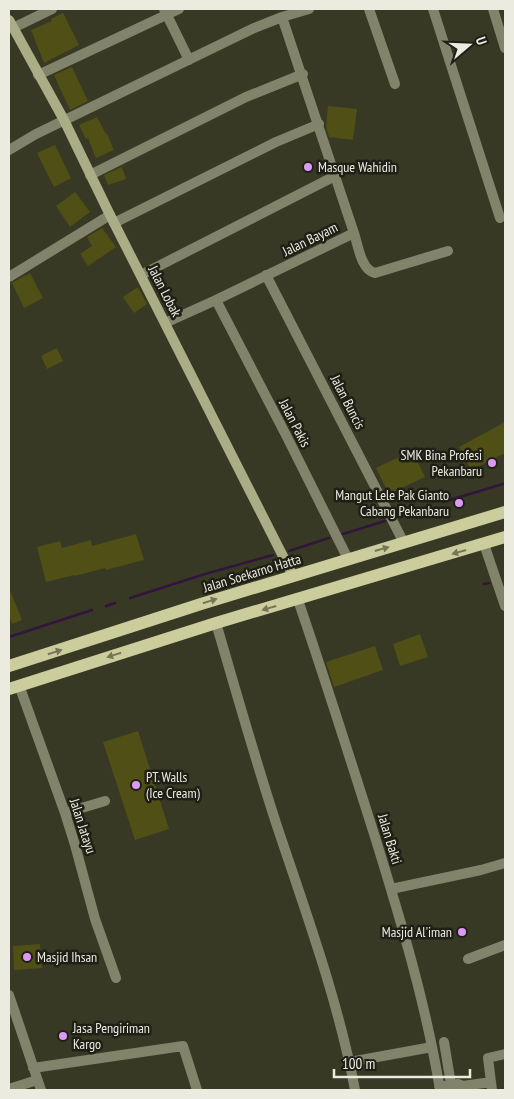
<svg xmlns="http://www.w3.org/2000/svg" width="514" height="1099" font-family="'PT Sans Narrow',sans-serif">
	<rect width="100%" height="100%" fill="#383925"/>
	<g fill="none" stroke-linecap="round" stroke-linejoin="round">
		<path stroke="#32153c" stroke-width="2.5" d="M 443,502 L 503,484
			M 399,516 L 417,511
			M 343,534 L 385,521
			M 289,551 L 329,538
			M 484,584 L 489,583
			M 130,598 L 205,574 L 273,555
			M 106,606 L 115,603
			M 9,637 L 92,610"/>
	</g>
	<path fill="#4f4f16" d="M 63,13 L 79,45 L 44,63 L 31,30 L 52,21 L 51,19 Z
		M 72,67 L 88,101 L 70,110 L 54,75 Z
		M 328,106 L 357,109 L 353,140 L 329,137 L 326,127 Z
		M 97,117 L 106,134 L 107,134 L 114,150 L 96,158 L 88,138 L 86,139 L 79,125 Z
		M 55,145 L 71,178 L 54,187 L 37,153 Z
		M 122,167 L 126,179 L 108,185 L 104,175 Z
		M 75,192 L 90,212 L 70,227 L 56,206 Z
		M 102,228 L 116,247 L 88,266 L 80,254 L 92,246 L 87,237 Z
		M 30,273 L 43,298 L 24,308 L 12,283 Z
		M 138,287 L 147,304 L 134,313 L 123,297 Z
		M 57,348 L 63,361 L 47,369 L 41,356 Z
		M 505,422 L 505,453 L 471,470 L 459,447 Z
		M 412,451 L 425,477 L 389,494 L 376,468 Z
		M 136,534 L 144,560 L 106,570 L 105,568 L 75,576 L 74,575 L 46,582 L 37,547 L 60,541 L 62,548 L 91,540 L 92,546 Z
		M 9,588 L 22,620 L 12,624 L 9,615 Z
		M 420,634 L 428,657 L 400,666 L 393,644 Z
		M 375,646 L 383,670 L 334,687 L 326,662 Z
		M 138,731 L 169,829 L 135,840 L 103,742 Z
		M 40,944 L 42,968 L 14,970 L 13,946 Z"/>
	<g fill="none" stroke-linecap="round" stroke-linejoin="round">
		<path stroke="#81836b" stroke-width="10" d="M 164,9 L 189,60
			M 369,9 L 395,84
			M 433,9 L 500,218
			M 493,9 L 505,48
			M 282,17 L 354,233
			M 13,28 L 52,9
			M 38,75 L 179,9
			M 9,150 L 36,134 L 252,29 L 282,17 L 309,9
			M 90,175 L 246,97 L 303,74
			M 114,223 L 276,142 L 319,124
			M 141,275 L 335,176
			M 266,275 L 404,543
			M 9,277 L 110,215
			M 216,300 L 287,437 L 348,559
			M 165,323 L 216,300 L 354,233 C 358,245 361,270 375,273 L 448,251
			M 484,544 L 505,606
			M 298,600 C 325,679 350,758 375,837 C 401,921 426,1004 440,1090
			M 216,623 C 236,691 255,759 277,826 C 306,913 338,1000 355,1090
			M 19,685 L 65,813 L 75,845 L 95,919 L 116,978
			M 65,813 L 105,801
			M 391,889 L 481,870 L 505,863
			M 468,959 L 505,945
			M 9,995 L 41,1090
			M 444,1042 L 452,1090
			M 350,1062 L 432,1047
			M 33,1068 L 183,1046 L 197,1090
			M 439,1086 L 458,1084 L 463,1086 L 491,1082
			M 9,1089 L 37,1080
			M 492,1090 L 488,1058 L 505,1054"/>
		<path stroke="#abad86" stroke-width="10" d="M 9,20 L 64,120 L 110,215 L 293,576"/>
		<path stroke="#cbcd9c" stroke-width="12" d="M 9,666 L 201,604 L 505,512
			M 9,689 L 216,623 L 505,537"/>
	</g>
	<defs><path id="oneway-solid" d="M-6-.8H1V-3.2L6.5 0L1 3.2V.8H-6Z" transform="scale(1.25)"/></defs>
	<g fill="#757659">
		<use href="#oneway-solid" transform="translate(382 549) rotate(-16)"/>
		<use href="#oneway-solid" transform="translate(459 552) rotate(164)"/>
		<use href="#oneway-solid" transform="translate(210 601) rotate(-17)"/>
		<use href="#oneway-solid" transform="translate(269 608) rotate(164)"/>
		<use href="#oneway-solid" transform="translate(55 652) rotate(-17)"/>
		<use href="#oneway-solid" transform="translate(114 655) rotate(163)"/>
	</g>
	<g fill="#dc99f4" stroke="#1f1f16" stroke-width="2">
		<circle cx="308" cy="167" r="5"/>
		<circle cx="492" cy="463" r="5"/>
		<circle cx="459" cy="503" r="5"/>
		<circle cx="136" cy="785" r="5"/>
		<circle cx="462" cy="932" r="5"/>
		<circle cx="27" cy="957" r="5"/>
		<circle cx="63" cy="1036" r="5"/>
	</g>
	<g text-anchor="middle" stroke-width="5" stroke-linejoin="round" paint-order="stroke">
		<g font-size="14" fill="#ebecdf" stroke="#1f1f16" text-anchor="start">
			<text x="318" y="172">Masque Wahidin</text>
			<text x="482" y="460" text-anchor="end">SMK Bina Profesi<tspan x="482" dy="16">Pekanbaru</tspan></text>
			<text x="449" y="500" text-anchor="end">Mangut Lele Pak Gianto<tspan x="449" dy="16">Cabang Pekanbaru</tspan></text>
			<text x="146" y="782">PT. Walls<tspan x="146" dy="16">(Ice Cream)</tspan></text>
			<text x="452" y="937" text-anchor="end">Masjid Al'iman</text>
			<text x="37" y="962">Masjid Ihsan</text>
			<text x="73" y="1033">Jasa Pengiriman<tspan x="73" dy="16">Kargo</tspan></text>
		</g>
		<g font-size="14" fill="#ebecdf" stroke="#1f1f16">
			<text transform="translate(310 239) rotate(-26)" y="5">Jalan Bayam</text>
			<text transform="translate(165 291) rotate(63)" y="5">Jalan Lobak</text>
			<text transform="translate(348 402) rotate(63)" y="5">Jalan Buncis</text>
			<text transform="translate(295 423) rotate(63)" y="5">Jalan Pakis</text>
			<text transform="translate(252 573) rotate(-17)" y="5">Jalan Soekarno Hatta</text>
			<text transform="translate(83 826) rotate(72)" y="5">Jalan Jatayu</text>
			<text transform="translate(390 839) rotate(73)" y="5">Jalan Bakti</text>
		</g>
	</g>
	<rect width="514" height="1099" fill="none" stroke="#ebecdf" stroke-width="20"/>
	<g transform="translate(469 45) rotate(71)" stroke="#1f1f16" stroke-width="4" paint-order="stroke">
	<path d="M0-4L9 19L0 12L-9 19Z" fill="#ebecdf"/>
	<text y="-8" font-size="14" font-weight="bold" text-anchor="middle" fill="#ebecdf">U</text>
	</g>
	<path d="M334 1069v8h136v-8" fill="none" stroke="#ebecdf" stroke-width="2.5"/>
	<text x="342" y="1069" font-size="15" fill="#ebecdf" stroke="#1f1f16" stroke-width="4" paint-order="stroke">100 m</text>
</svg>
